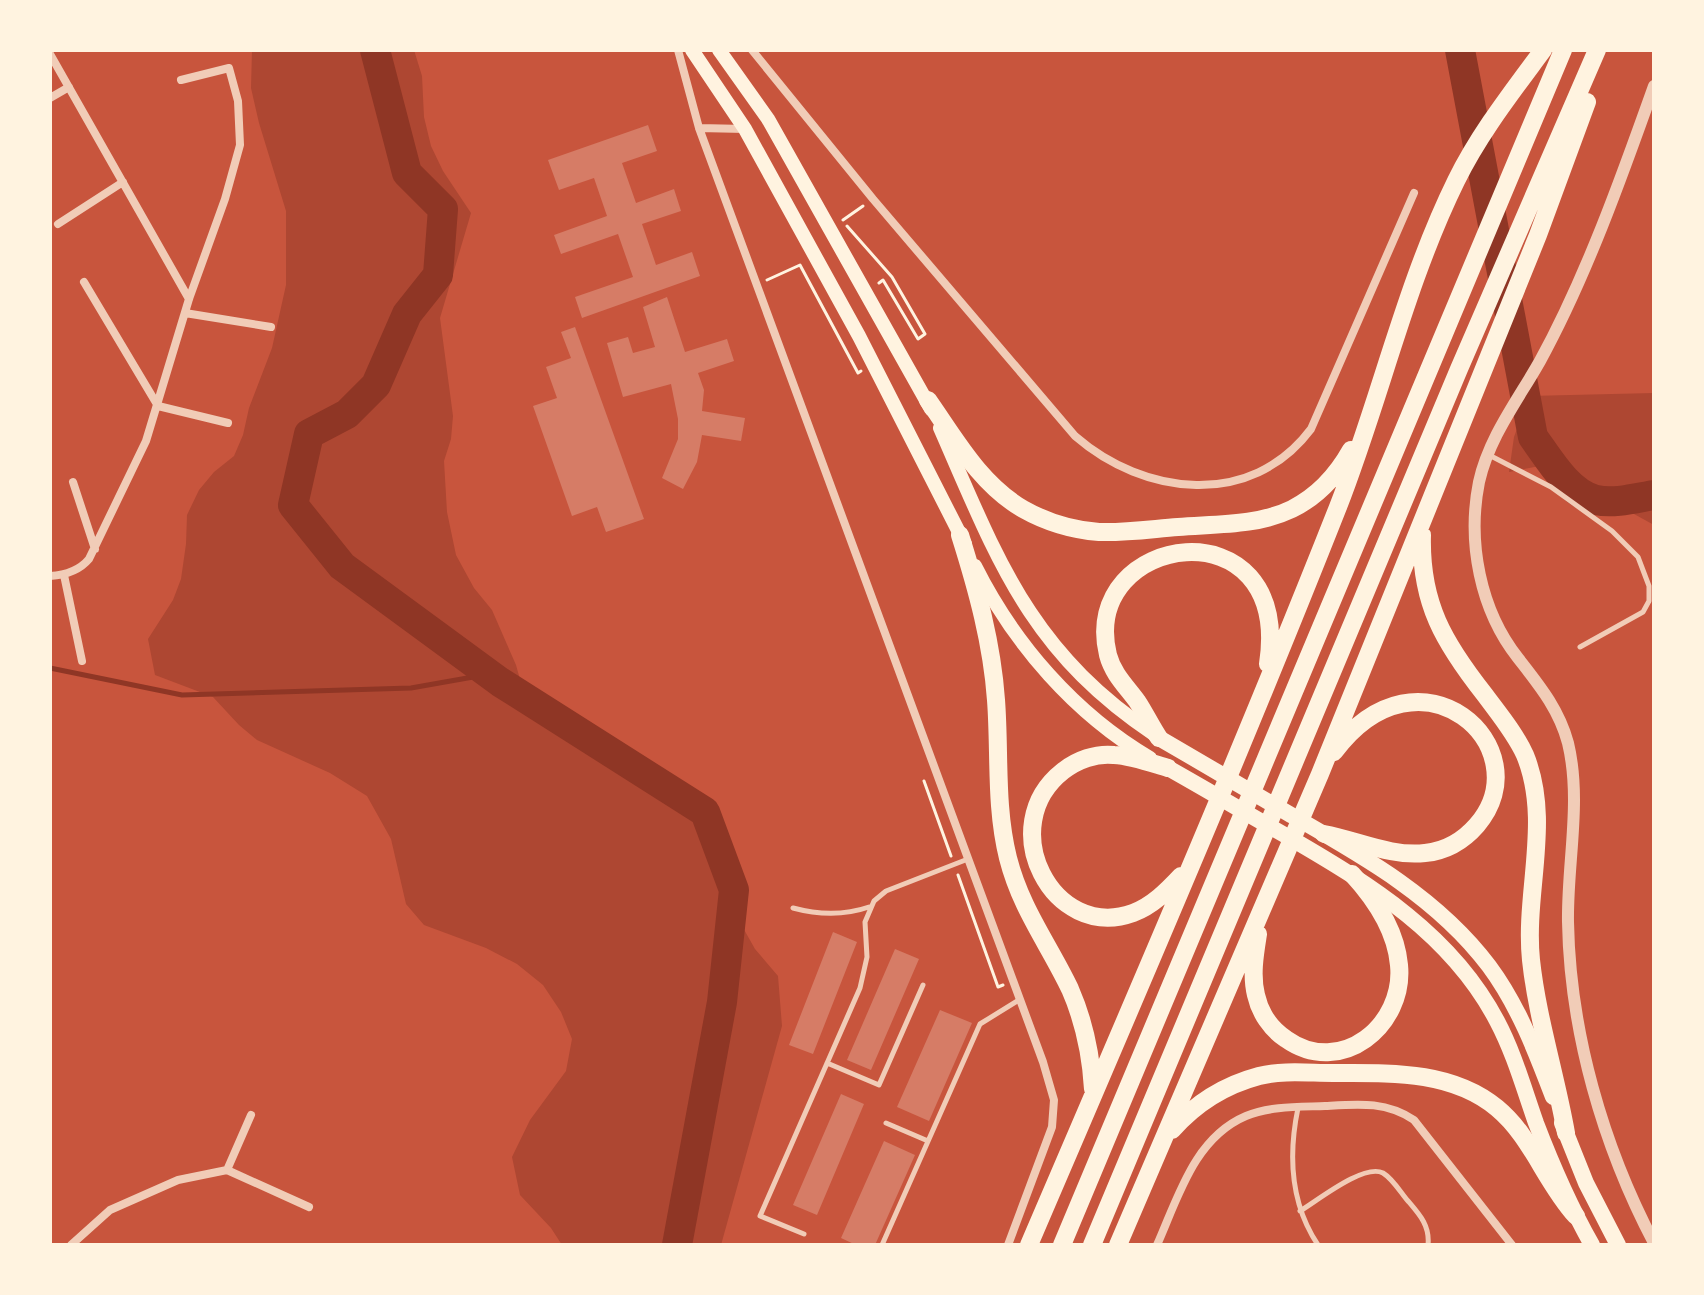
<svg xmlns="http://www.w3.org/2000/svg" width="1704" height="1295" font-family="'Alegreya Sans',sans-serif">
	<rect width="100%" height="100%" fill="#c8553d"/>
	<path fill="#ae4732" d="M 252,50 L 414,50 L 422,76 L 424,117 L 431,146 L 443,171 L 471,213 L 440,318 L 453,416 L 451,439 L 444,461 L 447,512 L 456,555 L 474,588 L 492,610 L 516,665 L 523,690 L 533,706 L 583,740 L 619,755 L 642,770 L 668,793 L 702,832 L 721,860 L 735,891 L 742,926 L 755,949 L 778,976 L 782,1026 L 721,1245 L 562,1245 L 551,1228 L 520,1195 L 512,1157 L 530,1120 L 566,1071 L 572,1039 L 561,1012 L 543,985 L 517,964 L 486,948 L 424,925 L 406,904 L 391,839 L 367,796 L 330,773 L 257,740 L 239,725 L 213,697 L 155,675 L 148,639 L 173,600 L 181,579 L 186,544 L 187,515 L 199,490 L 214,472 L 234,456 L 243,435 L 249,408 L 272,348 L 286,285 L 286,211 L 259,123 L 251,88 Z
		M 1654,393 L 1654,525 L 1545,465 L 1509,472 L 1514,437 L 1529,396 Z"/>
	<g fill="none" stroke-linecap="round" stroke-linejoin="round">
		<path stroke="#8f3625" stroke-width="5" d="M 50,668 L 182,695 L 411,688 L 490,674"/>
		<path stroke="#8f3625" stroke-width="30" d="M 375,50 L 407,173 L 443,209 L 438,275 L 407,314 L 376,385 L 347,414 L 309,434 L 293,505 L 342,566 L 500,682 L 705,812 L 734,890 L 722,1002 L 677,1245
			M 1460,50 L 1533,437 C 1549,459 1568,493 1596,500 C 1614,504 1636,498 1654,495"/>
	</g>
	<path fill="#d67c66" d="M 648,125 L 657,151 L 622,163 L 636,203 L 674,189 L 681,211 L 642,224 L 656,265 L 692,252 L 700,276 L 582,318 L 575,297 L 633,277 L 618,234 L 561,254 L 554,235 L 607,216 L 594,178 L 559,190 L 548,160 Z
		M 667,297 L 685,352 L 727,339 L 734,361 L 698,373 L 704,390 L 702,411 L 745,418 L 741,441 L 702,435 L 697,462 L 683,489 L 662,478 L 678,439 L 678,419 L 671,384 L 623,397 L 607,343 L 628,337 L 633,353 L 655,347 L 643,307 Z
		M 575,327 L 644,519 L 606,532 L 597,507 L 572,516 L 533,406 L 557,398 L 546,367 L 571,358 L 561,332 Z
		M 833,932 L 857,942 L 813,1054 L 789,1045 Z
		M 895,949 L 919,959 L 871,1070 L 847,1060 Z
		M 940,1010 L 972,1023 L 929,1121 L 897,1107 Z
		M 841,1094 L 864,1104 L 817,1215 L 793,1205 Z
		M 884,1141 L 915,1155 L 875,1245 L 856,1245 L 841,1238 Z"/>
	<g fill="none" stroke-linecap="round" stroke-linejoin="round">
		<path stroke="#fff3e0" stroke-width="3" d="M 843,220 L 863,206
			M 847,226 L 892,277 L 925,334 L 918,339 L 883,280 L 879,283
			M 767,280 L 800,265 L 858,373 L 861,371
			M 924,781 L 951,856
			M 958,875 L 998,987 L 1003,985"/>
		<path stroke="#f1ccb7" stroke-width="5" d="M 1489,455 L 1551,487 L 1612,531 L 1638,557 L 1649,586 L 1649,601 L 1643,612 L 1580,647
			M 793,908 C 819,915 843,916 869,907
			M 827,1063 L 879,1085 L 923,985
			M 1298,1108 C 1288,1156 1290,1203 1318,1245
			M 886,1123 L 928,1141
			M 1300,1211 C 1317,1201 1364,1163 1383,1173 C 1393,1179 1401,1193 1408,1201 C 1420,1215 1430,1226 1428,1245
			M 804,1234 L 760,1216 L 860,988 L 867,957 L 865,922 L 874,901 L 886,891 L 968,859
			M 882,1245 L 980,1024 L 1019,1000"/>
		<path stroke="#f1ccb7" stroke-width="8" d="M 678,50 L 699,128 L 1043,1062 L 1054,1100 L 1052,1127 L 1008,1245
			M 752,50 L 873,199 L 1075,436 C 1144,496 1251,509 1311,429 L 1414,193
			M 50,54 L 189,299
			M 50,98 L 69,87
			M 699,128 L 745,129
			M 58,224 L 123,182
			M 84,282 L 158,406 L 228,423
			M 185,313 L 271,327
			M 73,482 L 95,549
			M 64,575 L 82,661
			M 50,576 C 66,575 79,571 89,559 L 146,441 L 189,299 L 225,199 L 240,145 L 238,101 L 229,68 L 181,80
			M 227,1170 L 251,1115
			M 71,1245 L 110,1210 L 178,1180 L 227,1170 L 309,1207
			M 1157,1245 C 1178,1198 1194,1138 1246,1116 C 1270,1106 1299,1107 1325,1106 C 1358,1104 1386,1101 1414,1120 L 1512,1245"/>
		<path stroke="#f1ccb7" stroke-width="12" d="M 1654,86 C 1622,176 1586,277 1540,361 C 1518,400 1489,437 1479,482 C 1467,542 1480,610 1518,658 C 1539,685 1559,709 1568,743 C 1582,801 1567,863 1568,922 C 1570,1032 1603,1146 1654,1243"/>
		<path stroke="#fff3e0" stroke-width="14" d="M 692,50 L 745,129 L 859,336 L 965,544
			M 719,50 L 768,119 L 931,409
			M 940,428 C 998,560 1029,651 1155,735
			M 975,566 C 1014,644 1075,714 1150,758"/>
		<path stroke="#fff3e0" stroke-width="16" d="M 1159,738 C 1203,764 1247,789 1291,815 C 1363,856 1438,898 1489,966 C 1518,1005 1536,1052 1553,1097
			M 1168,768 C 1209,791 1249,815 1290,838 C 1371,885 1452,935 1497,1021 C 1514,1053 1524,1089 1536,1123 C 1552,1165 1570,1206 1592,1245
			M 1562,1123 L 1586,1183 L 1618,1245"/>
		<path stroke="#fff3e0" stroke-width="18" d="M 928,400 C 956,440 980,484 1023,509 C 1046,522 1072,530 1099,532 C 1125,533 1152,529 1178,527 C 1215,524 1257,526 1292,509 C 1318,496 1337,475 1351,450
			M 960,535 C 977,589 992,643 996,700 C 1000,753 995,806 1008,858 C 1021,909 1048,943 1070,989 C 1084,1021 1091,1054 1093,1089
			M 1422,535 C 1420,603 1444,643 1485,695 C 1499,714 1515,733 1525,755 C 1552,821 1524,892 1531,960 C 1537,1017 1556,1076 1566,1133
			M 1159,738 C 1151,726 1145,713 1137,701 C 1126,686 1113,674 1108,655 C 1078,532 1293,501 1268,664
			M 1168,768 C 1151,763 1132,756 1114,755 C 1096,753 1077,760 1063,771 C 993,826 1053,942 1133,913 C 1152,906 1167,891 1181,876
			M 1324,834 C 1357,840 1391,857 1425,853 C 1446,851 1464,840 1477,825 C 1543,748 1420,636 1334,752
			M 1258,934 C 1255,953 1251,975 1256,995 C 1260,1013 1271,1029 1286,1039 C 1341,1078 1405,1025 1399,965 C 1396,930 1375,899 1352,874
			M 1172,1130 C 1195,1104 1225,1085 1259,1076 C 1283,1070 1308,1073 1333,1073 C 1389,1073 1451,1070 1497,1108 C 1532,1137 1545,1182 1576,1216
			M 1029,1245 C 1134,1000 1240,755 1338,507 C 1380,400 1405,285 1456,181 C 1479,134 1512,92 1543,50
			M 1062,1245 L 1563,50
			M 1092,1245 L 1459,369 L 1597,50
			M 1118,1245 L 1320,774 L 1538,235 L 1587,102"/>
	</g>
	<rect width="1704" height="1295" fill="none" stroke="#fff3e0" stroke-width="104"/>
</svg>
